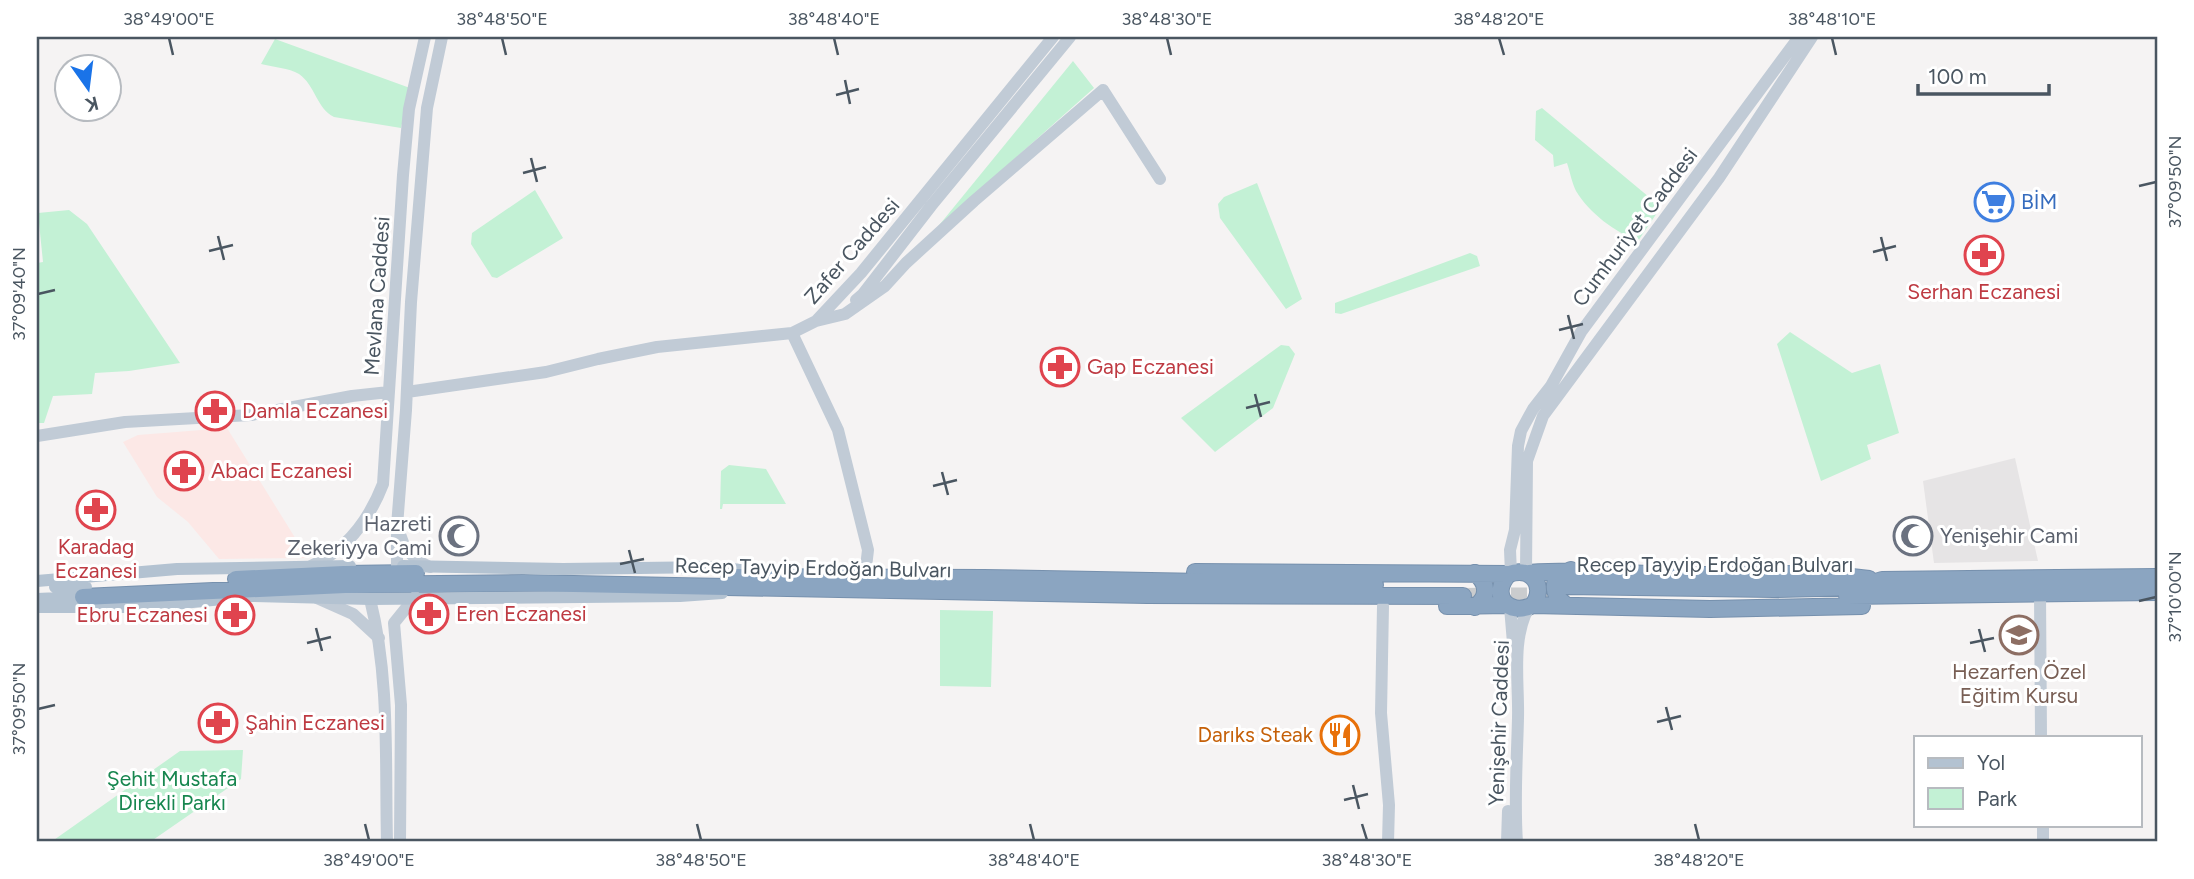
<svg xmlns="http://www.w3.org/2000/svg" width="2194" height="879" font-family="Figtree,sans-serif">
	<rect width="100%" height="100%" fill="#f5f3f3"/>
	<path fill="#e6e4e5" d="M 2015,458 L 2038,561 L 1934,563 L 1923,481 Z"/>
	<path fill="#fce8e6" d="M 227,428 L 307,557 L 307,558 L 219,559 L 188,522 L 157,497 L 123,442 L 138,435 Z"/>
	<path fill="#c3f1d5" d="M 275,39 L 410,88 L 401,128 L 334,117 C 317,109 315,85 299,74 C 289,68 273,67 261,64 Z
		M 1073,61 L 1094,88 L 936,229 Z
		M 1542,108 L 1661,207 L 1638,241 C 1615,232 1589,213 1576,191 C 1572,183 1570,172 1567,163 L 1554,167 L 1553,155 L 1535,140 L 1536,111 Z
		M 1257,183 L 1302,299 L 1286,309 L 1220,218 L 1218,204 L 1224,197 Z
		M 535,190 L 563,238 L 497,278 L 492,277 L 471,244 L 472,233 Z
		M 69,210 L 87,224 L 180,363 L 129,371 L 95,373 L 92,394 L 53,396 L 44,423 L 37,423 L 37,263 L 43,262 L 38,213 Z
		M 1470,253 L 1477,256 L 1480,266 L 1341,314 L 1335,313 L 1335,303 Z
		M 1790,332 L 1852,373 L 1880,364 L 1899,433 L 1867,445 L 1871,459 L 1821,481 L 1777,344 Z
		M 1281,345 L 1289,346 L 1295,354 L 1273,408 L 1215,452 L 1181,418 Z
		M 729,465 L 766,469 L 786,504 L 723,504 L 722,509 L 720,509 L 721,471 Z
		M 940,610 L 993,611 L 991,687 L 940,686 Z
		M 243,750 L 241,779 L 150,842 L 51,842 L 180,751 Z"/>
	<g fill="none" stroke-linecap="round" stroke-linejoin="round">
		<path stroke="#caccce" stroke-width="16" stroke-dasharray="16 8" stroke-linecap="butt" d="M 1463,596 L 1568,595"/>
		<defs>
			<path id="highway" d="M 1195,572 L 1509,574 C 1532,566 1546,586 1533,605 C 1508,618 1489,594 1509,574
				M 1529,573 C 1578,569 1625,574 1674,575 C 1739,576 1804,570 1869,579
				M 729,577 L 984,578 L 1375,585
				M 236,579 L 344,574 L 416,573
				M 1566,586 L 1774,589 L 1859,587 L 1882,580 L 2157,577
				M 1847,596 L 2157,592
				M 83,597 L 345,585 L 523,583 L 1147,595 L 1463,596
				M 1533,605 L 1710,609 L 1862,606
				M 1566,605 C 1555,598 1551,586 1559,575 L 1571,570
				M 1447,606 L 1508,605
				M 1475,607 C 1489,597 1488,583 1475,573"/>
		</defs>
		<use href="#highway" stroke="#7690ad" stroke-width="18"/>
		<path stroke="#c1cbd6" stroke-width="12" d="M 856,300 L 863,294 L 931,206 L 1070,37
			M 816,321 L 861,273 L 1053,37
			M 792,333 L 838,430 L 868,550 L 866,567 L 861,577
			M 407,392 L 546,372 L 598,359 L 657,347 L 792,333 L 816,321 L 845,314 L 885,286 L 906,263 L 974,201 L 1103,90 L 1160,179
			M 37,436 L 125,422 L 251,415 L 352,396 L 389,392
			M 311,566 C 347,550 369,520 383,484 L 403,175 L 409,109 L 425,37
			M 397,566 L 397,535
			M 430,567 L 418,561 L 405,548 L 397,526 L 406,410 L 411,302 L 427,108 L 442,37
			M 1526,572 L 1527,461 L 1543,416 L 1719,178 L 1812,37
			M 1511,573 L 1510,550 L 1515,530 L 1518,446 L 1521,431 L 1533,409 L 1551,386 L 1581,332 L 1799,37
			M 2040,593 L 2041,737
			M 317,598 L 353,614 L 379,638
			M 370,599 C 390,678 385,761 387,842
			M 1383,606 L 1381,713 L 1389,805 L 1388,842
			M 1510,607 L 1513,643
			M 2043,825 L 2043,842
			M 400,842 L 401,705 L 394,623 L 415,597
			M 1507,842 L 1508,811
			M 1517,842 C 1514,801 1517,760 1518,718 C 1519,683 1511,639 1529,607"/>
		<path stroke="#b3c2d1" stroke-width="12" d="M 403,566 L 563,569 L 715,567 L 749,571
			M 37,581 L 177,569 L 350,566
			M 55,587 L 86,587
			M 37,599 L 83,597
			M 37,607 L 143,607 L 252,596 L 370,599 L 680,596 L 722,593"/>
		<use href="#highway" stroke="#8ba5c1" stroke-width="16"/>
	</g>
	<path fill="none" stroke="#4a5661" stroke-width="2.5" d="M 169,38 L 173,55M 502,38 L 506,55M 834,38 L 838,55M 1167,38 L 1171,55M 1499,38 L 1504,55M 1832,38 L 1836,55M 845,80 L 850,104M 836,95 L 859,89M 531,158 L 537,182M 523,173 L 546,167M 2139,186 L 2156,182M 218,236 L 224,260M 1881,237 L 1887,261M 209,251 L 233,245M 1873,252 L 1896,246M 38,294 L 55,290M 1568,315 L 1574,339M 1559,330 L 1583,324M 1255,394 L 1261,417M 1246,408 L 1270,402M 942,472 L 948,495M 933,486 L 957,480M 629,550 L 635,573M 620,564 L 644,559M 2139,601 L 2156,597M 316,628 L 322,651M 1979,629 L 1985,652M 307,643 L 331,637M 1970,643 L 1994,638M 1666,707 L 1672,730M 38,709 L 55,705M 1657,722 L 1681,716M 1353,785 L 1359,809M 1344,800 L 1368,794M 365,824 L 369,840M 697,824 L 701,840M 1030,824 L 1034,840M 1362,824 L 1367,840M 1695,824 L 1699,840"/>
	<defs>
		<symbol id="supermarket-ring" viewBox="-11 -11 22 22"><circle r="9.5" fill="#fff" stroke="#3f7fe0" stroke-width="1.5"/><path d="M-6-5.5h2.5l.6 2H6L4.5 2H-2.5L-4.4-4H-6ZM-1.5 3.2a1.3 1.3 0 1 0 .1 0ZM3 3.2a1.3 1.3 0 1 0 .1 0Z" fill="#3f7fe0"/></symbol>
		<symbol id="pharmacy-ring" viewBox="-11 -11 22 22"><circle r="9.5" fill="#fff" stroke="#e0444e" stroke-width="1.5"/><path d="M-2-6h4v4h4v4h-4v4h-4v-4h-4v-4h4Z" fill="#e0444e"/></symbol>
		<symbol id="mosque-ring" viewBox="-11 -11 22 22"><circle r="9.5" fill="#fff" stroke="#6b7280" stroke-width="1.5"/><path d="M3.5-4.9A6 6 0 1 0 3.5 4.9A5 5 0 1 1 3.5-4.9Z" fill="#6b7280"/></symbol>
		<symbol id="school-ring" viewBox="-11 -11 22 22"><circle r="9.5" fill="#fff" stroke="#8d6e63" stroke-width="1.5"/><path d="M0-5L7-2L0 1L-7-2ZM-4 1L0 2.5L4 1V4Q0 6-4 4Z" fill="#8d6e63"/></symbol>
		<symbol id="restaurant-ring" viewBox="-11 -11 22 22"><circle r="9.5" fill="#fff" stroke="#e8710a" stroke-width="1.5"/><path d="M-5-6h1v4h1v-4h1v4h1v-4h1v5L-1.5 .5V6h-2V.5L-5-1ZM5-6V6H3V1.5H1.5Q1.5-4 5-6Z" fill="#e8710a"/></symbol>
	</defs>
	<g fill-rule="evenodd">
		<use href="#supermarket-ring" x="1972" y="180" width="44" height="44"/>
		<use href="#pharmacy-ring" x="1962" y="233" width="44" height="44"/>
		<use href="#pharmacy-ring" x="1038" y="345" width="44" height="44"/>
		<use href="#pharmacy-ring" x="193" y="389" width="44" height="44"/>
		<use href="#pharmacy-ring" x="162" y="449" width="44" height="44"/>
		<use href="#pharmacy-ring" x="74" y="488" width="44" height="44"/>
		<use href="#mosque-ring" x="437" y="514" width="44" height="44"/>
		<use href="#mosque-ring" x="1891" y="514" width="44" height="44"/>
		<use href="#pharmacy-ring" x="407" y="592" width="44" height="44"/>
		<use href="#pharmacy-ring" x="213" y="593" width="44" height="44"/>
		<use href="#school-ring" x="1997" y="613" width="44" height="44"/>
		<use href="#pharmacy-ring" x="196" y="701" width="44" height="44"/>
		<use href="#restaurant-ring" x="1318" y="713" width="44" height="44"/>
	</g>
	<g text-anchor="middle" stroke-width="6" stroke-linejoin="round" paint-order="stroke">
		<g font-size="21" fill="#366cbe" stroke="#fff" text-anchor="start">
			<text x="2021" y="209">BİM</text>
		</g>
		<g font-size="21" fill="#4a5661" stroke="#fff">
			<text transform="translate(1635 227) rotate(-53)" y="7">Cumhuriyet Caddesi</text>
			<text transform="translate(852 251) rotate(-49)" y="7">Zafer Caddesi</text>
			<text transform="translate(377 296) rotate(-86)" y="7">Mevlana Caddesi</text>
			<text x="1715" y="572">Recep Tayyip Erdoğan Bulvarı</text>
			<text transform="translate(813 568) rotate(1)" y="7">Recep Tayyip Erdoğan Bulvarı</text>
			<text transform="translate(1499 723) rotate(-88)" y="7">Yenişehir Caddesi</text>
		</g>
		<g font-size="21" fill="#be3a42" stroke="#fff" text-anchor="start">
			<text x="1984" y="299" text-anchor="middle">Serhan Eczanesi</text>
			<text x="1087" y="374">Gap Eczanesi</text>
			<text x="242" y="418">Damla Eczanesi</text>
			<text x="211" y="478">Abacı Eczanesi</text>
			<text x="96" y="554" text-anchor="middle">Karadag<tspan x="96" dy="24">Eczanesi</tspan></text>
			<text x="456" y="621">Eren Eczanesi</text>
			<text x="208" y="622" text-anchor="end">Ebru Eczanesi</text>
			<text x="245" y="730">Şahin Eczanesi</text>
		</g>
		<g font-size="21" fill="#5b616d" stroke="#fff" text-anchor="end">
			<text x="432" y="531">Hazreti<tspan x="432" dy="24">Zekeriyya Cami</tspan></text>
			<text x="1940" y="543" text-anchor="start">Yenişehir Cami</text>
		</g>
		<g font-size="21" fill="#785e54" stroke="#fff">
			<text x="2019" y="679">Hezarfen Özel<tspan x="2019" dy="24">Eğitim Kursu</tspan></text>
		</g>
		<g font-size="21" fill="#c56008" stroke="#fff" text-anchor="end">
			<text x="1313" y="742">Darıks Steak</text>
		</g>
		<g font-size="21" fill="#17864f" stroke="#fff">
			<text x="172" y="786">Şehit Mustafa<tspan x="172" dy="24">Direkli Parkı</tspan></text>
		</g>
	</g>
	<rect width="2194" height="879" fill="none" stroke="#ffffff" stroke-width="77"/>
	<rect x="1914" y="736" width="228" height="91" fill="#ffffff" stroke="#b7bbc0" stroke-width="2"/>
	<rect x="1928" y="758" width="35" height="10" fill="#b3c2d1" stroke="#b7bbc0" stroke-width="2"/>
	<text x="1977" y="770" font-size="21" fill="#4a5661">Yol</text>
	<rect x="1928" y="788" width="35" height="21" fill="#c3f1d5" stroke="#b7bbc0" stroke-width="2"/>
	<text x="1977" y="806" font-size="21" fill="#4a5661">Park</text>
	<g transform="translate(88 88) rotate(166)"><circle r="33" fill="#ffffff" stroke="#b7bbc0" stroke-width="2"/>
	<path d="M0-5L12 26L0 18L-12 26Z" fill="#1a73e8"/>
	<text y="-10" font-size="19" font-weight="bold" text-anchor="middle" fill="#4a5661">K</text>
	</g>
	<path d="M1918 84v10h131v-10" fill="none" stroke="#4a5661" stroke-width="3.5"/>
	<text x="1928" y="84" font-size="21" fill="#4a5661" stroke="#ffffff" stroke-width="5" paint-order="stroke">100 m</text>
	<rect x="38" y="38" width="2118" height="802" fill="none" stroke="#4a5661" stroke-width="2.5"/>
	<g font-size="18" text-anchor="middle" fill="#4a5661">
		<text x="169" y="25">38°49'00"E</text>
		<text x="502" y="25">38°48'50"E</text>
		<text x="834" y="25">38°48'40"E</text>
		<text x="1167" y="25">38°48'30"E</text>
		<text x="1499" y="25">38°48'20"E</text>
		<text x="1832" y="25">38°48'10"E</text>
		<text transform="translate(2175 182) rotate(-90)" y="6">37°09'50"N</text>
		<text transform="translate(19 294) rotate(-90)" y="6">37°09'40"N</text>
		<text transform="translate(2175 597) rotate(-90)" y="6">37°10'00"N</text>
		<text transform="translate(19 709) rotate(-90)" y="6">37°09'50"N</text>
		<text x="369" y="866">38°49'00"E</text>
		<text x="701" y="866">38°48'50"E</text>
		<text x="1034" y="866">38°48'40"E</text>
		<text x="1367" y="866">38°48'30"E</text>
		<text x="1699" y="866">38°48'20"E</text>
	</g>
</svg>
